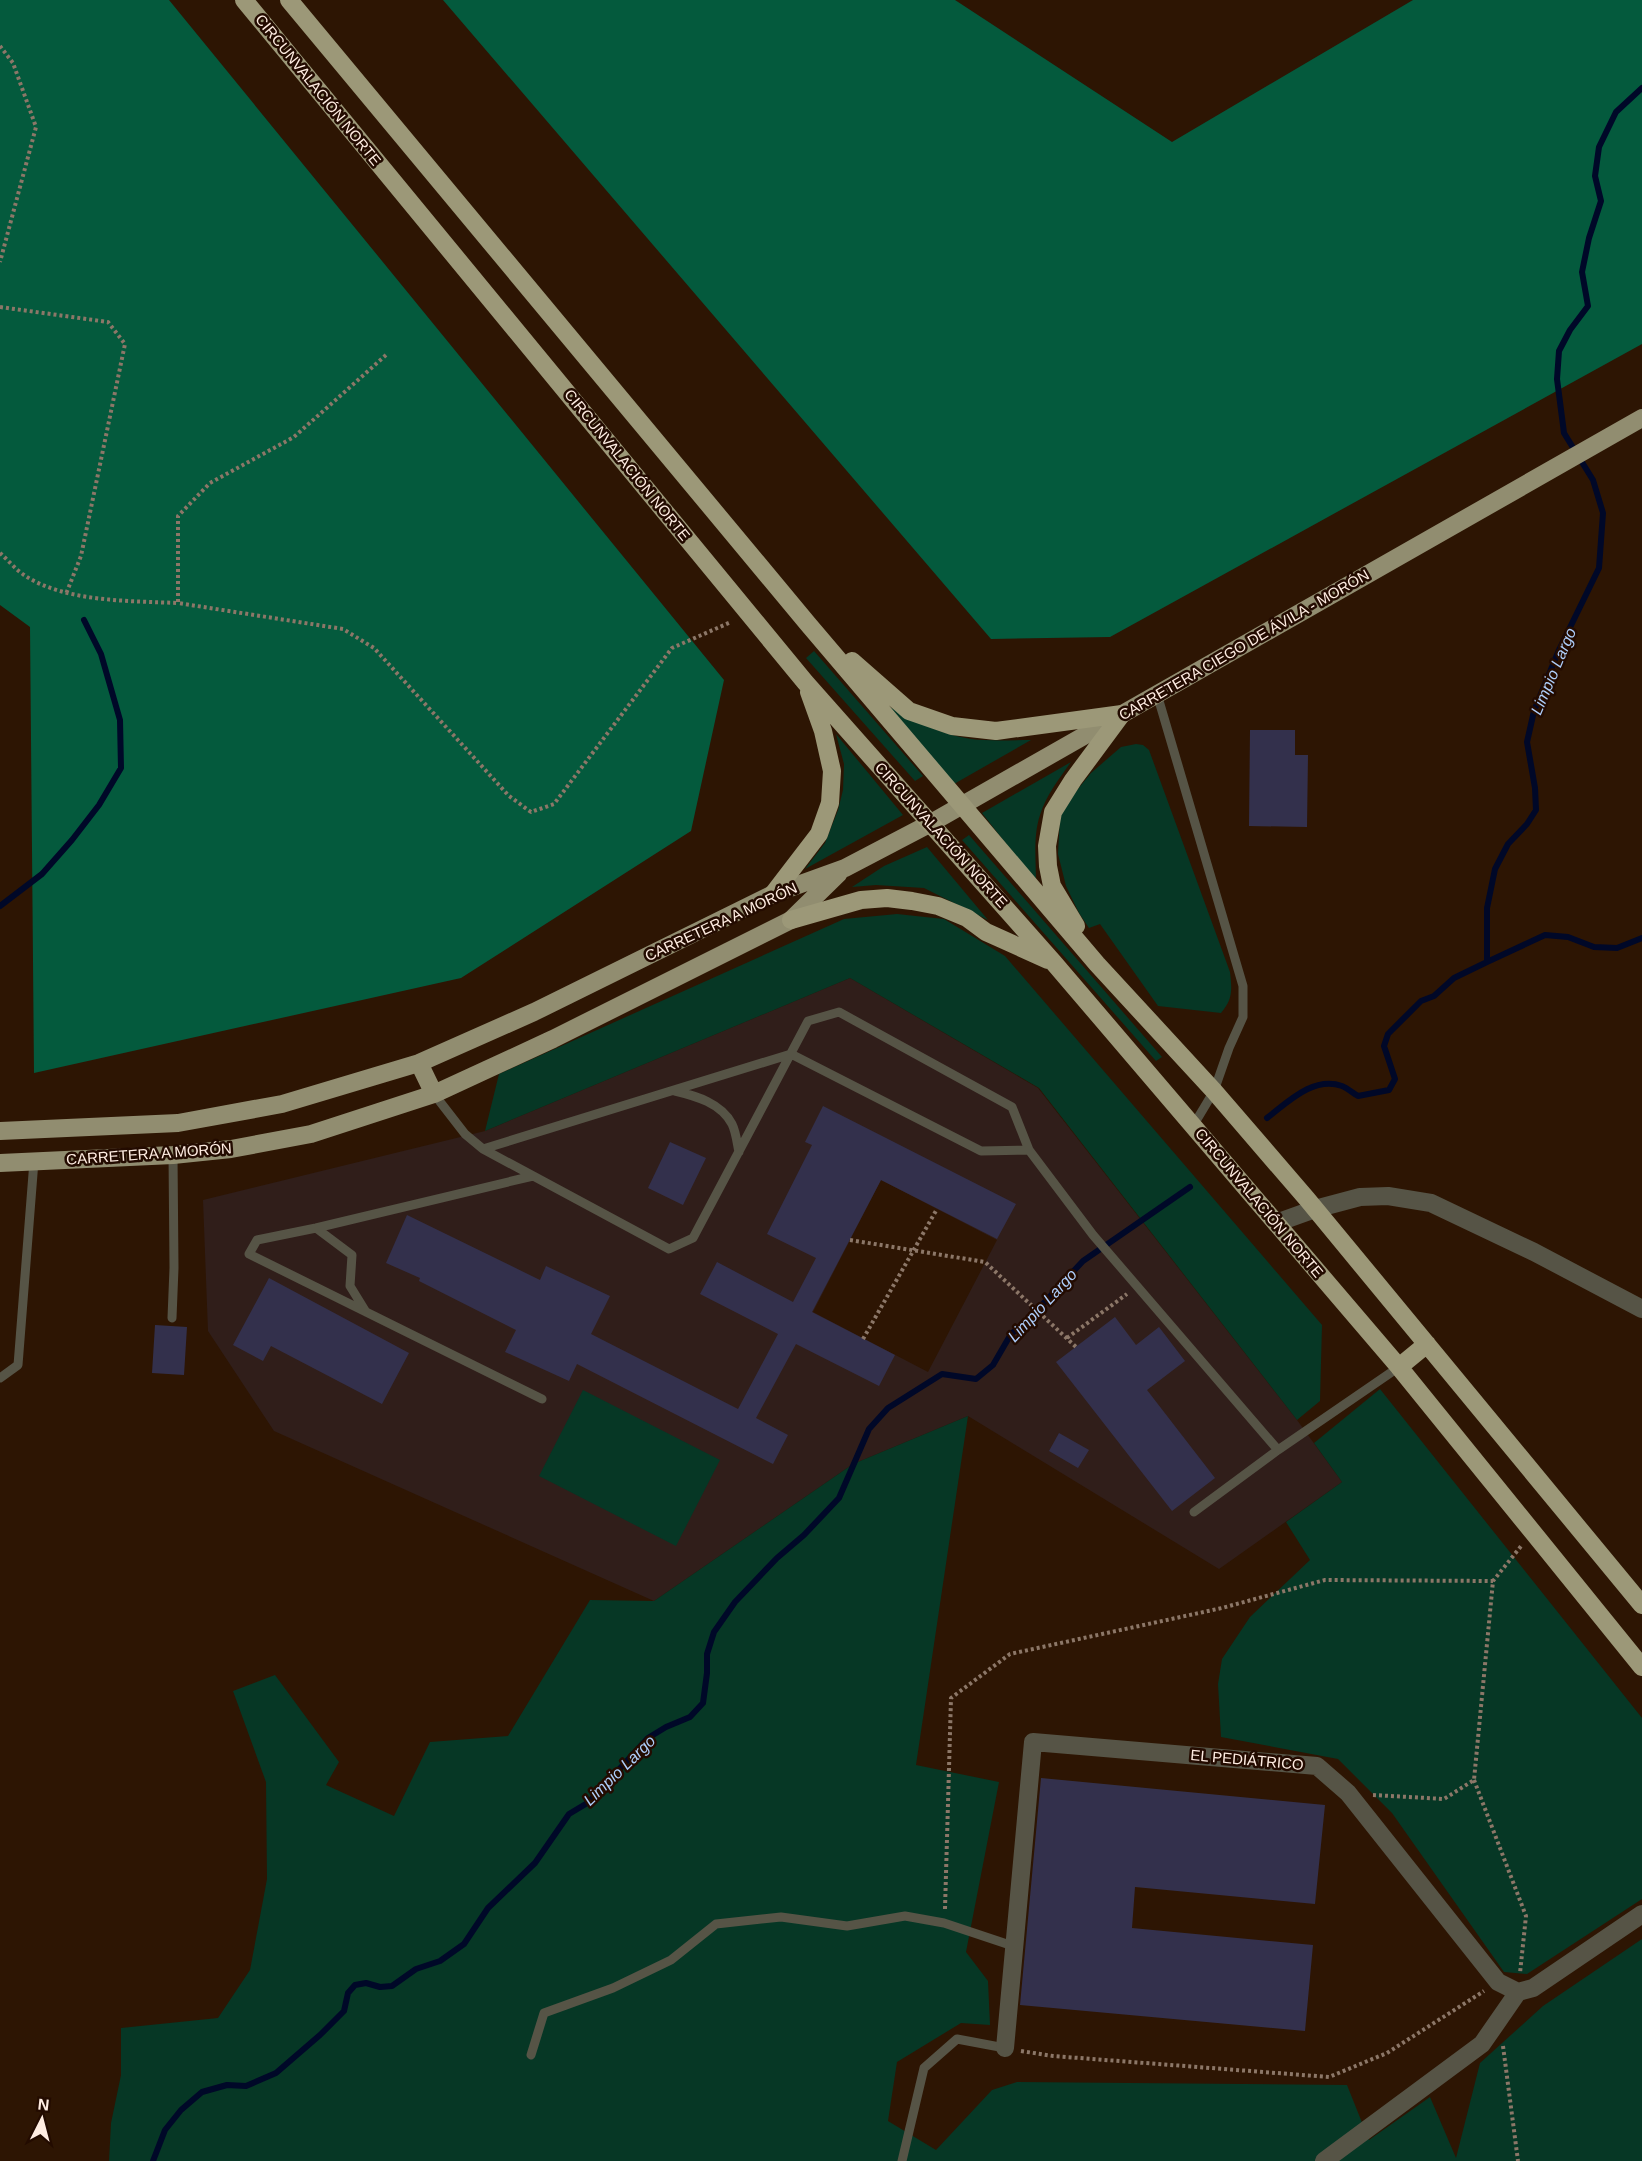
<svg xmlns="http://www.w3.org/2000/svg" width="1642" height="2161" font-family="Helvetica,sans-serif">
	<rect width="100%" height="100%" fill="#2d1503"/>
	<path fill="#301e1a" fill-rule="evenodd" d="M 850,978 L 1038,1088 L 1297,1420 L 1342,1482 L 1219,1569 L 968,1416 L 853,1464 L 654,1601 L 274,1431 L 208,1331 L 203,1200 L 485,1131 ZM 881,1180 L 997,1240 L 928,1372 L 813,1312 Z"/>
	<path fill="#063725" d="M 814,651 L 923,776 L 915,781 L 806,658 Z
		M 888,706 C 918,722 949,739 984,740 C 1000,741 1015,740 1031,740 L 954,784 Z
		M 836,734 L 903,815 L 805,869 L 825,843 L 838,810 L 843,790 L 844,764 Z
		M 1136,744 L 1143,745 L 1149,750 L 1230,972 C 1232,990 1233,999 1221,1013 L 1158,1006 L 1100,924 L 1089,928 L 1079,913 L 1066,886 L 1058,854 L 1060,817 L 1068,801 L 1091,773 L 1121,747 Z
		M 1071,762 C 1059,779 1046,795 1040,815 C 1033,836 1036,860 1036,882 L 982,813 Z
		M 969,835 L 1162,1057 L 1156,1061 L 962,840 Z
		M 927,847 L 988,920 L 924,888 L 876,885 L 852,887 L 884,866 Z
		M 897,914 L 944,919 L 1005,956 L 1322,1325 L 1320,1401 L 1297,1420 L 1039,1088 L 850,978 L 485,1131 L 499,1074 L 844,919 Z
		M 1380,1389 L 1642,1718 L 1642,1899 L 1527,1974 L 1504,1972 L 1392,1813 L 1338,1759 L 1221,1737 L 1218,1684 L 1222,1659 L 1250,1617 L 1310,1560 L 1286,1522 L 1342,1482 L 1314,1443 Z
		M 583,1390 L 720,1460 L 676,1546 L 539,1476 Z
		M 968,1416 L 916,1765 L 999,1782 L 966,1952 L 988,1981 L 990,2025 L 961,2023 L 897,2062 L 888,2121 L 936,2150 L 992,2090 L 1017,2082 L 1347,2085 L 1369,2140 L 1430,2097 L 1456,2158 L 1480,2063 L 1543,2006 L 1642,1939 L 1642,2161 L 109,2161 L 111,2123 L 121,2075 L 121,2028 L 218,2018 L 250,1970 L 267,1879 L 266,1782 L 233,1691 L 275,1675 L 339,1762 L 326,1785 L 394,1816 L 430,1742 L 508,1736 L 590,1600 L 654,1601 L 853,1464 Z"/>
	<path fill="#045a3d" d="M 0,0 L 169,0 L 724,680 L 691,831 L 461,978 L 34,1073 L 30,627 L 0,605 Z
		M 443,0 L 955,0 L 1172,142 L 1413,0 L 1642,0 L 1642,344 L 1110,637 L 991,639 Z"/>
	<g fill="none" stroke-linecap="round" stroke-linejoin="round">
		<path stroke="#000828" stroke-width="6" d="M 0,906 L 42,874 L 72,840 L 99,805 L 121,768 L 120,720 L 101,654 L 84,620
			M 1487,962 L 1545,935 L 1568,937 L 1594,947 L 1617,948 L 1642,938
			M 1267,1118 C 1288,1102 1313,1076 1342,1086 C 1347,1088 1353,1093 1358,1096 L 1389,1090 L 1395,1079 L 1384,1046 L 1388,1034 L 1421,1001 L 1434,996 L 1454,978 L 1487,962 L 1487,908 L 1495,869 L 1508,844 L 1527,824 L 1536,810 L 1535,788 L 1527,742 L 1534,711 L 1559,650 L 1599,568 L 1603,513 L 1593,480 L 1564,433 L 1557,379 L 1559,351 L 1570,330 L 1588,306 L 1582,272 L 1589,238 L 1601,201 L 1595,176 L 1599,147 L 1616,112 L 1642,88
			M 153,2161 L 165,2130 L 181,2110 L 202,2092 L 227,2085 L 246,2086 L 276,2073 L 320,2035 L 344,2011 L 348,1993 L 355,1985 L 366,1983 L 380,1987 L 392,1986 L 416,1969 L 440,1961 L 464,1944 L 488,1908 L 535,1863 L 569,1814 L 589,1802 L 648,1738 L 666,1727 L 690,1717 L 703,1703 L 707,1673 L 707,1654 L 714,1632 L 735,1602 L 777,1558 L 804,1535 L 839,1498 L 869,1429 L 888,1408 L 942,1374 L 976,1379 L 993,1365 L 1011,1334 L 1026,1322 L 1083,1261 L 1190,1187"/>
	</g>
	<path fill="#33304c" d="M 1250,730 L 1295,730 L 1295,755 L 1308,755 L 1307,827 L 1249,826 Z
		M 823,1106 L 1016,1204 L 997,1239 L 881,1180 L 812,1312 L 895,1355 L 879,1386 L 796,1344 L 756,1418 L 788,1435 L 773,1464 L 577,1364 L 569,1381 L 505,1352 L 516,1330 L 419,1281 L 420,1278 L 386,1263 L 407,1215 L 540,1280 L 546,1266 L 610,1296 L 591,1334 L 738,1409 L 778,1334 L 700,1294 L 717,1262 L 793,1302 L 816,1258 L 767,1234 L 812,1145 L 805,1142 Z
		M 670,1142 L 706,1158 L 683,1205 L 648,1188 Z
		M 269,1278 L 409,1353 L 382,1404 L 271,1346 L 263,1361 L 233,1345 Z
		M 1115,1317 L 1136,1345 L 1159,1327 L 1185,1361 L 1147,1390 L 1215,1478 L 1172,1511 L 1056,1362 Z
		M 155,1325 L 187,1327 L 184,1375 L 152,1373 Z
		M 1059,1433 L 1089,1450 L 1078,1468 L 1049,1451 Z
		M 1041,1778 L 1325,1805 L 1315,1904 L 1135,1887 L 1132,1928 L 1313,1945 L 1305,2031 L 1020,2005 Z"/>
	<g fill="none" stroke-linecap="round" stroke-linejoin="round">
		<path stroke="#8c7768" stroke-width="4" stroke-dasharray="3 3" stroke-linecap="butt" d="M 0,46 L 13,63 L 36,127 L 0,262
			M 0,307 L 108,322 L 125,344 L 81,556 L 66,594
			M 386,355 L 294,437 L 210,483 L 178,516 L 178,603 L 343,629 L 374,648 L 509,796 L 531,812 L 554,804 L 672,648 L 731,622
			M 0,553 C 8,560 15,569 24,575 C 64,602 130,601 178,603
			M 850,1240 L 985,1262 L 1076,1347
			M 1067,1338 L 1127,1294
			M 863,1339 L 937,1209
			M 1474,1780 L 1526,1916 L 1520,1973
			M 1373,1795 L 1444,1799 L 1474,1780 L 1493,1581 L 1522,1545
			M 945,1909 L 951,1698 L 1010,1654 L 1222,1608 L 1325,1580 L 1493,1581
			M 1503,2046 L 1518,2161
			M 1021,2051 L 1053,2056 L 1329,2077 L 1387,2053 L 1484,1991"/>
		<path stroke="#565446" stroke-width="9" d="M 1157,694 L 1243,986 L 1243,1017 L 1229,1048 L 1214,1091 L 1193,1126
			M 675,1091 C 696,1096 721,1103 732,1124 C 736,1132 737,1143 739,1152
			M 434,1094 L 465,1134 L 483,1149 L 669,1249 L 693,1238 L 808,1021 L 839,1012 L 1012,1107 L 1029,1150 L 1093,1235 L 1278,1450
			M 483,1149 L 791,1054 L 981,1151 L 1029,1150
			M 533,1176 L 316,1228 L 257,1240 L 249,1254 L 542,1399
			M 316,1228 L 352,1255 L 350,1286 L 366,1312
			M 172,1318 L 174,1268 L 173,1155
			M 0,1378 L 18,1365 L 34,1161
			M 1194,1512 L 1278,1450 L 1399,1367
			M 531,2055 L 544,2013 L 613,1988 L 671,1960 L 716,1924 L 781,1917 L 847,1926 L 905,1916 L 944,1923 L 1016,1947
			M 902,2161 L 924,2068 L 957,2039 L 1005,2048"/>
		<path stroke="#565446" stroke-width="18" d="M 1276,1223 L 1315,1209 L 1360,1197 L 1388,1196 L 1431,1203 L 1534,1252 L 1642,1309
			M 1005,2048 L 1033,1742 L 1317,1766 L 1348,1793 L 1498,1982 L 1518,1992 L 1533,1988 L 1642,1914
			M 1324,2161 L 1482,2044 L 1518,1992"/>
		<path stroke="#918d70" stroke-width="18" d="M 419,1063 L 434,1094
			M 0,1131 L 178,1123 L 282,1104 L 419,1063 L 534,1012 L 773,894 L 845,868 L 931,823 L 1642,418
			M 0,1163 L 173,1155 L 231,1149 L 311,1134 L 434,1094 L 553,1039 L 791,920 L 839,873"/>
		<path stroke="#9c9878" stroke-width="18" d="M 244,0 L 805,682 L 1054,963 L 1399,1367 L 1642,1667
			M 289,0 L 808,624 L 1097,964 L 1214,1091 L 1307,1199 L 1642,1605
			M 852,661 L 909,711 L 952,726 L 996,731 L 1122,714
			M 773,894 L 819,834 L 830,803 L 832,771 L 823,731 L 809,692
			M 791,920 L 861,900 L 887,898 L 912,901 L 938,906 L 967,918 L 986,932 L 1048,960
			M 1076,926 L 1052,886 L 1048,866 L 1047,846 L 1053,812 L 1073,780 L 1122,714
			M 1399,1367 L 1427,1344"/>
	</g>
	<g text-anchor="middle" stroke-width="5" stroke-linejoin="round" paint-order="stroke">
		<g font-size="15" fill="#ffede2" stroke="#230b00">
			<text transform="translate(318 90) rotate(51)" y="5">CIRCUNVALACIÓN NORTE</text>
			<text transform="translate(627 465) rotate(51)" y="5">CIRCUNVALACIÓN NORTE</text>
			<text transform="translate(1244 645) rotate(-30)" y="5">CARRETERA CIEGO DE ÁVILA - MORÓN</text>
			<text transform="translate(941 835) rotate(48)" y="5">CIRCUNVALACIÓN NORTE</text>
			<text transform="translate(721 922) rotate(-25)" y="5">CARRETERA A MORÓN</text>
			<text transform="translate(149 1154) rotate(-4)" y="5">CARRETERA A MORÓN</text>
			<text transform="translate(1259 1203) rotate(50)" y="5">CIRCUNVALACIÓN NORTE</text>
			<text transform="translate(1247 1760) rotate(5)" y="5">EL PEDIÁTRICO</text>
		</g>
		<g font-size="16" font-style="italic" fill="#aecefa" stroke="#230b00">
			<text transform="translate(1553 671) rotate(-67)" y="6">Limpio Largo</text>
			<text transform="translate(1042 1305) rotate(-47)" y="6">Limpio Largo</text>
			<text transform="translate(619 1770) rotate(-44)" y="6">Limpio Largo</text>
		</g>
	</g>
	<g transform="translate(42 2119) rotate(6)" stroke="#230b00" stroke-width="4.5" paint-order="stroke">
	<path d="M0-4.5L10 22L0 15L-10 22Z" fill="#ffede2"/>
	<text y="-9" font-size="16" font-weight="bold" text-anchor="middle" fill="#ffede2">N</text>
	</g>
</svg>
